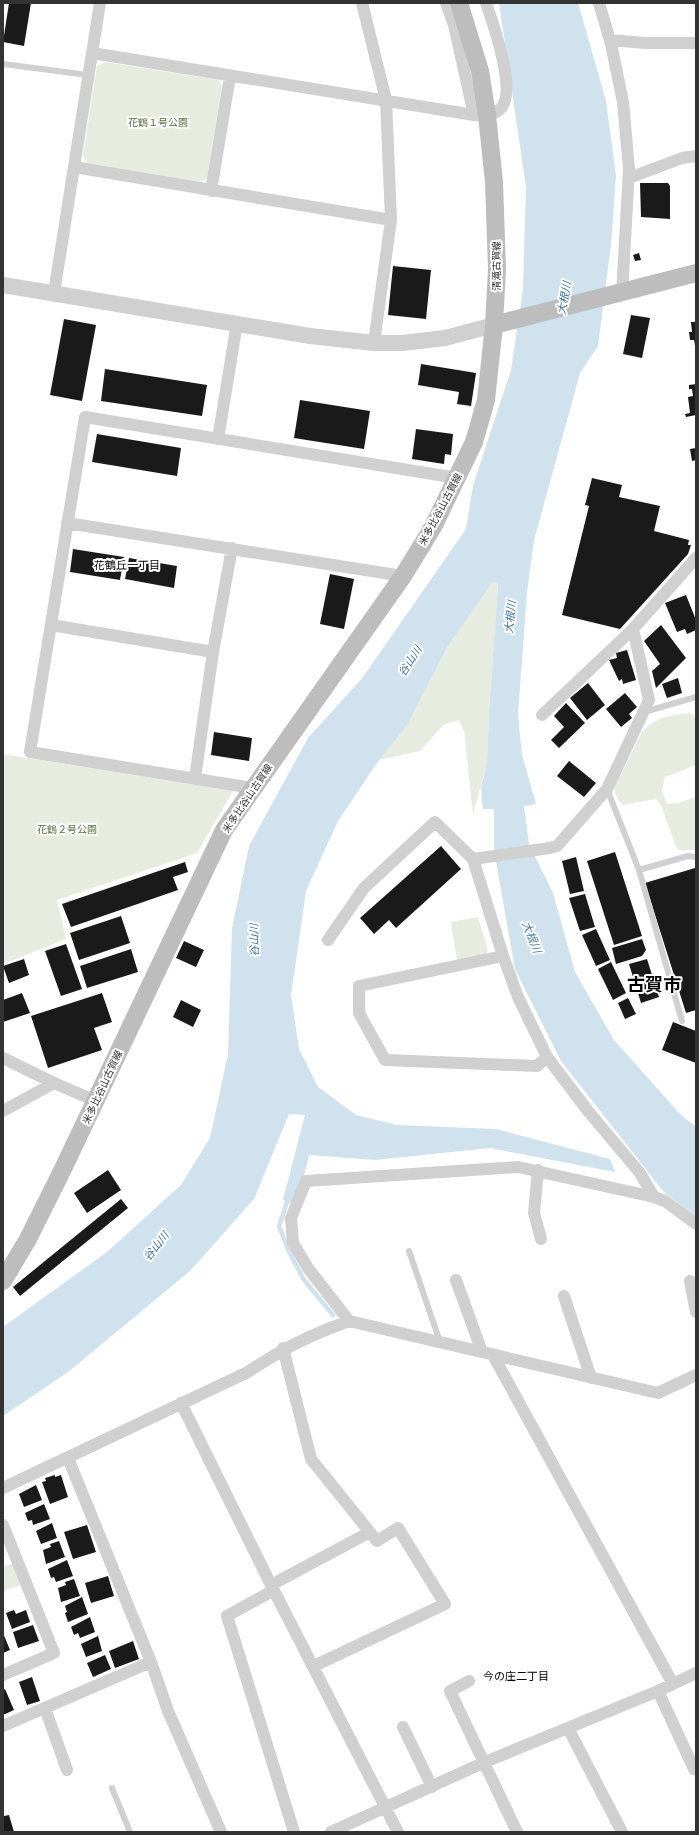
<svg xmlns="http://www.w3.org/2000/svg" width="699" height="1835" font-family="Inter,'Noto Sans JP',sans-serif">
	<rect width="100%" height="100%" fill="#fff"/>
	<path fill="#e6ecdf" d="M 105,62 L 219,80 L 222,86 L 207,178 L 201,182 L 87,163 L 83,155 L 97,66 Z
		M 495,582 L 498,584 L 489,712 L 487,764 L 473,814 L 464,731 L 459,720 L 443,725 L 420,751 L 379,760 L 406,727 L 448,646 L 492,583 Z
		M 690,713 L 696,718 L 696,765 L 665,777 L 662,791 L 667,804 L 678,803 L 696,797 L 696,850 L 679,850 L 676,846 L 661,805 L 656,799 L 622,805 C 614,795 610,783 621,774 L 642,732 C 659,715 668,716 690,713 Z
		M 3,754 L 233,791 L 197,853 L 57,900 L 66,939 L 3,964 Z
		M 478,917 L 488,951 L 483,957 L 457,960 L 451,922 Z
		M 13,1563 L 21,1585 L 3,1591 L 3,1567 Z"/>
	<path fill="#cfe2ee" d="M 499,3 L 578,3 L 606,101 L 616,176 L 611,245 L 598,346 L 580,373 L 534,540 L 527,592 L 518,714 L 522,755 L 536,804 L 524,806 L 529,844 L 553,893 L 575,972 L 614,1040 L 680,1114 L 696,1127 L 696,1217 L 663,1191 L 561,1061 L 515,969 L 494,850 L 494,809 L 483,809 L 481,787 L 487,764 L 489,712 L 498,584 L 495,582 L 492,583 L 448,646 L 406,727 L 379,760 L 338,821 L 306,891 L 291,995 L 299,1049 L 318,1087 L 356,1115 L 397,1125 L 496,1129 L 610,1159 L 615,1172 L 490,1148 L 375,1160 L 309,1155 L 297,1205 L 283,1200 L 305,1115 L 289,1114 L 254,1199 L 190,1271 L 68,1372 L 3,1416 L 3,1327 L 107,1252 L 181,1185 L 210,1138 L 228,1055 L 232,929 L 249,846 L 308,738 L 363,677 L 466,529 L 473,486 L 511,370 L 523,290 L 526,187 Z"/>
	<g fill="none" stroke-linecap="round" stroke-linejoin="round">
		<path stroke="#cfe2ee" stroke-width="4.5" d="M 289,1196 L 279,1226 L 289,1252 L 304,1280 L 333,1315"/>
	</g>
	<path fill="#1a1a1a" d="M 9,3 L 31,3 L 24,46 L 3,42 Z
		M 640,183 L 668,183 L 670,186 L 670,219 L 641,217 Z
		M 639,253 L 641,260 L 635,261 L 633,255 Z
		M 393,266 L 431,270 L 426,319 L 388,315 Z
		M 631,315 L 650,318 L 642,358 L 623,354 Z
		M 64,319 L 96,325 L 82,401 L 50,395 Z
		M 691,322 L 696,322 L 696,351 L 694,340 L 690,340 L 689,332 L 692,332 Z
		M 421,364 L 476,373 L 471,406 L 457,404 L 459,392 L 418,385 Z
		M 105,369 L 207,385 L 202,416 L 101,401 Z
		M 696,384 L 696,415 L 686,417 L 685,414 L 690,413 L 688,397 L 693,396 L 692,389 L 689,389 L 689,385 Z
		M 300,400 L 370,411 L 364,449 L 294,438 Z
		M 416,429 L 453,434 L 451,455 L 445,454 L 444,464 L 412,459 Z
		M 97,434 L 181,448 L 177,476 L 92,462 Z
		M 696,448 L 696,460 L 692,461 L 690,449 Z
		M 592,478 L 622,485 L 619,497 L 660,506 L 654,531 L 689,540 L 688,545 L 691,545 L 688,554 L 620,629 L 562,615 L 589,506 L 585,505 Z
		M 73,549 L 124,557 L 120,580 L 70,572 Z
		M 129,558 L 177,566 L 174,588 L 125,579 Z
		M 330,574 L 354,579 L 344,629 L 320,624 Z
		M 686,595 L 696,620 L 696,630 L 687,634 L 685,629 L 677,632 L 665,603 Z
		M 661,625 L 686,658 L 656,688 L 652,671 L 660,664 L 644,641 Z
		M 627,650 L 636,680 L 623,684 L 622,679 L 619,681 L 609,660 L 617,658 L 616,653 Z
		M 678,678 L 682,693 L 667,698 L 662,684 Z
		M 588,683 L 605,705 L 587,720 L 570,698 Z
		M 625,693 L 637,707 L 629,714 L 632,718 L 621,727 L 606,709 Z
		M 566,703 L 585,723 L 559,748 L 551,740 L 564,727 L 554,716 Z
		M 214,732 L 252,738 L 249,761 L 211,755 Z
		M 569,761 L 596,783 L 584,797 L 557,776 Z
		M 441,846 L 461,869 L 396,928 L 389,920 L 374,934 L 360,918 Z
		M 615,852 L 642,936 L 614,945 L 587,861 Z
		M 576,857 L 584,891 L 570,894 L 562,861 Z
		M 185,862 L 188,872 L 173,877 L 178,890 L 71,927 L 62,904 Z
		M 695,868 L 696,1010 L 686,1013 L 645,883 Z
		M 585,894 L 595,927 L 580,931 L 569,898 Z
		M 121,916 L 130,943 L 79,960 L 70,933 Z
		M 596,929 L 610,960 L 596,966 L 582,935 Z
		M 642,939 L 646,950 L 642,956 L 616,964 L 612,948 Z
		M 184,941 L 204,950 L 196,967 L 176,958 Z
		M 66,944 L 82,989 L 61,996 L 45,951 Z
		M 131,949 L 138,972 L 87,988 L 80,966 Z
		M 24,959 L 29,975 L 9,983 L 3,966 Z
		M 647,959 L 659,997 L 641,1003 L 629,964 Z
		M 611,962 L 626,993 L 613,1000 L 598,969 Z
		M 22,993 L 30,1013 L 3,1022 L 3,1000 Z
		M 102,993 L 112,1022 L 94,1028 L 102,1050 L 48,1068 L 31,1016 Z
		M 628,998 L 636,1014 L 625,1019 L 618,1003 Z
		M 181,1000 L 201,1010 L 193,1027 L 173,1017 Z
		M 673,1022 L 696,1031 L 696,1063 L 662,1050 Z
		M 108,1170 L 121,1190 L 87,1213 L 74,1193 Z
		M 121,1199 L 128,1208 L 20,1296 L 13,1287 Z
		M 55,1475 L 55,1477 L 61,1475 L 68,1497 L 50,1504 L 42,1482 L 46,1481 L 45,1478 Z
		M 36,1485 L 42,1500 L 24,1507 L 19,1494 Z
		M 44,1504 L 50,1519 L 33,1525 L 32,1520 L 28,1521 L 25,1513 Z
		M 52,1523 L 57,1538 L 41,1544 L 36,1531 Z
		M 87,1525 L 96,1552 L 73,1559 L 64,1532 Z
		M 59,1541 L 65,1557 L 46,1564 L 43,1550 L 51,1547 L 50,1544 Z
		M 67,1560 L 73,1576 L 56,1582 L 54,1577 L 51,1578 L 48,1569 Z
		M 108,1576 L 114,1596 L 91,1603 L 85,1583 Z
		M 74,1579 L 80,1596 L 61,1602 L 58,1588 L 66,1585 L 65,1582 Z
		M 82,1597 L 88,1614 L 68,1622 L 65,1613 L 67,1612 L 65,1606 Z
		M 14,1610 L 16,1614 L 26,1610 L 30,1622 L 12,1629 L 6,1613 Z
		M 90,1617 L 95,1632 L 80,1638 L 78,1633 L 74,1635 L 71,1627 Z
		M 33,1625 L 39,1641 L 18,1648 L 13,1632 Z
		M 3,1633 L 10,1650 L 3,1653 Z
		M 98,1636 L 102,1651 L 86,1657 L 81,1644 Z
		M 133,1641 L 139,1659 L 115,1668 L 109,1651 Z
		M 105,1655 L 111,1669 L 93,1677 L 87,1663 Z
		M 32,1677 L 40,1701 L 27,1705 L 19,1682 Z
		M 5,1689 L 14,1710 L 3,1715 L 3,1690 Z
		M 3,1814 L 4,1816 L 9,1815 L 14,1832 L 3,1832 Z"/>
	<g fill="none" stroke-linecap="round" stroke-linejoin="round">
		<path stroke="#d0d0d0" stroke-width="6" d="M 3,64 L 88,75
			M 644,712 L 696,697
			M 607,789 L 639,870 L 682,1021
			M 639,870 L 688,856 L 696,857
			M 409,1251 L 440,1342
			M 112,1788 L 130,1832"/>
		<path stroke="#d0d0d0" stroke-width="12" d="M 362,3 L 386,100 L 391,220 L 374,343
			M 446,3 L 454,25 L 474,115
			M 599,3 L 611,44 L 623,102 L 629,169 L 622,294
			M 610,40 L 646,43 L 696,43
			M 92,53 L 474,115 C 482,115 493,116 500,109 C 518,94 493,23 486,3
			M 74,167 L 391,220
			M 629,178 L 682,158 L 696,156
			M 211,191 L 230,76
			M 54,293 L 100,3
			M 218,439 L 237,323
			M 67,523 L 403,576
			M 51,625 L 213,652
			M 542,715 L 633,629 L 696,558
			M 195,778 L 213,652 L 232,548
			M 252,788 L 30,752 L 85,417 L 457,478
			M 473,859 L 550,848 L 557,846 L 607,789 L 649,700 L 633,629
			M 328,940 L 364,888 L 435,822 L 473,859 L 503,956 L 518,997 L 547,1057 L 588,1111 L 640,1173 L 654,1197
			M 503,956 L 359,986 L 359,1013 L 385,1060 L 537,1066 L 547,1057
			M 3,1058 L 54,1083
			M 3,1111 L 54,1083 L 96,1101
			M 538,1170 L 534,1213 L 541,1239
			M 456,1280 L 482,1352
			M 690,1281 L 696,1312
			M 564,1296 L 591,1378
			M 349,1321 L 308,1268 L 293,1243 L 291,1218 L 306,1181 L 518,1167 L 654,1197 L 665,1201 L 696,1224
			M 283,1348 L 311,1459 L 377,1541 L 398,1528 L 445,1604 L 314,1666
			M 493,1355 L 673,1684
			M 181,1403 L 271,1585 L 398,1832
			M 68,1458 L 151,1662 L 168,1711 L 221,1832
			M 3,1488 L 248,1372 C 282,1349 310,1335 349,1321 L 658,1393 L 696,1375
			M 3,1525 L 54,1653 L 3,1675
			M 271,1585 L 370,1532
			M 274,1590 L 227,1616 L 294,1832
			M 469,1681 L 450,1691 L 517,1832
			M 658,1691 L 694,1769
			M 45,1708 L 67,1770
			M 3,1726 L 151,1662
			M 403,1727 L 432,1787
			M 568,1728 L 622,1832
			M 331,1832 L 485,1762 L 658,1691 L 696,1673"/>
		<path stroke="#d0d0d0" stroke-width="16" d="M 3,285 L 310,336 L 374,343 L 402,343 L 445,338 L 494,325"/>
		<path stroke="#bdbdbd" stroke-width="18" d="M 494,325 L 696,273
			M 3,1281 L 28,1239 L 62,1171 L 224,830 L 403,576 L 433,527 L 474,442 L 486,400 L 494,325 L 497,269 L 494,182 L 487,115 L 480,71 L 459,3"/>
	</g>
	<g text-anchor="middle" stroke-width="4" stroke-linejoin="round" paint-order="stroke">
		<g font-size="10" fill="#56703f" stroke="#fff">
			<text x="158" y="126">花鶴１号公園</text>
			<text x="67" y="833">花鶴２号公園</text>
		</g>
		<g font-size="10" fill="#333" stroke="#fff">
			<text transform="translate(496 266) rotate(-90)" y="4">清滝古賀線</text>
			<text transform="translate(440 509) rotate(-62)" y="4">米多比谷山古賀線</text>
			<text transform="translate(247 798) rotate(-56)" y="4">米多比谷山古賀線</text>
			<text transform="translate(102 1087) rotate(-65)" y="4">米多比谷山古賀線</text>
		</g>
		<g font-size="11" font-style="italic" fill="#3f7597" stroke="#fff">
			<text transform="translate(564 298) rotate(-79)" y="4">大根川</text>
			<text transform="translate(510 617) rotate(-84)" y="4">大根川</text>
			<text transform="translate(410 661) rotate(-57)" y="4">谷山川</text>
			<text transform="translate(532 937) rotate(69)" y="4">大根川</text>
			<text transform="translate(254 940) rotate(-91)" y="4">谷山川</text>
			<text transform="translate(156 1246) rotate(-52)" y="4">谷山川</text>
		</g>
		<g font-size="11" fill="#000" stroke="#fff">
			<text x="127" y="569">花鶴丘一丁目</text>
			<text x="516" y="1680">今の庄二丁目</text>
		</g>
		<g font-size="18" font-weight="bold" fill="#000" stroke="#fff">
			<text x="654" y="991">古賀市</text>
		</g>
	</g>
	<rect width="699" height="1835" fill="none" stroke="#333333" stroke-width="8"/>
</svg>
